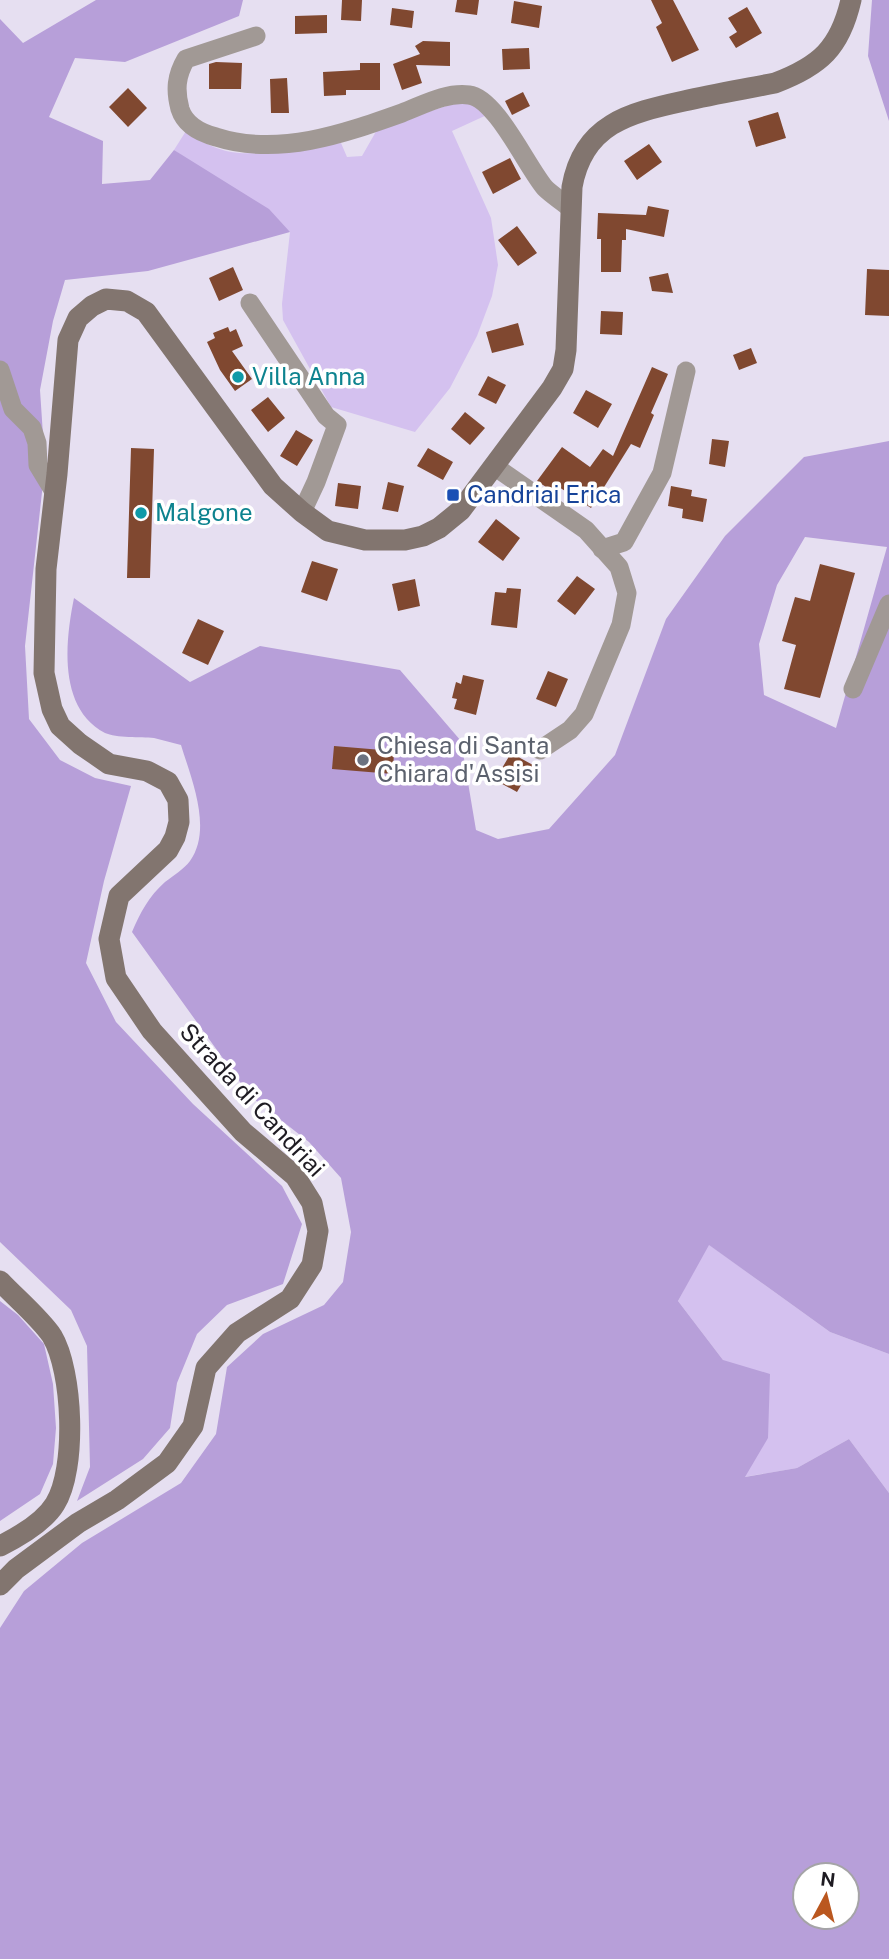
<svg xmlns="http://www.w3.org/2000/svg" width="889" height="1959" font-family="'Public Sans',sans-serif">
	<rect width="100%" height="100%" fill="#e6dff1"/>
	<path fill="#d4c1ef" d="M 465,100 L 489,114 L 452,131 L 491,218 L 498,265 L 492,296 L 477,336 L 450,388 L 415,432 L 331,407 L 283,320 L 282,304 L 290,232 L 174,150 L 186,131 C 198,140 211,147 226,151 C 254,158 311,147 341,143 L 347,157 L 362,156 L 378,128 Z
		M 708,1244 L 830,1332 L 889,1354 L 889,1493 L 849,1439 L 797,1468 L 744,1477 L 723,1360 L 678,1301 Z"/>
	<path fill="#b79fd9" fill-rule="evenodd" d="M 96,0 L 243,0 L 239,16 L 125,62 L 75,58 L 49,117 L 103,141 L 102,184 L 150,180 L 174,150 L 269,209 L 290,232 L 148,271 L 65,280 L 53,321 L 40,390 L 45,465 L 25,646 L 29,719 L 60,760 L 95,778 L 131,786 L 104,881 L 86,963 L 116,1022 L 193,1104 L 282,1186 L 302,1224 L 283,1284 L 227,1305 L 197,1334 L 177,1383 L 170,1428 L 143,1459 L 77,1501 L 90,1467 L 87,1346 L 71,1310 L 0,1242 L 0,19 L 23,43 Z
		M 872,0 L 889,0 L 889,121 L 868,56 Z
		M 889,441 L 889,1354 L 830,1332 L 709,1245 L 678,1301 L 723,1360 L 770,1374 L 768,1438 L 745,1477 L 797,1468 L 849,1439 L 889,1493 L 889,1959 L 0,1959 L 0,1628 L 24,1591 L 82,1543 L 181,1483 L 216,1434 L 227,1367 L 263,1334 L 324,1305 L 343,1282 L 351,1232 L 341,1178 L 309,1142 L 250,1096 L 132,932 C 140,913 149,896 165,882 C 173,876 184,869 190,861 C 213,829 191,778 181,745 C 172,743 163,740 154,738 C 141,737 116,738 105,733 C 58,708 65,642 74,598 L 190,682 L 260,646 L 400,670 L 461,741 L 476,830 L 498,839 L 549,829 L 615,755 L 666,619 L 725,536 L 804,457 ZM 805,537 L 887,547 L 836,728 L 764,695 L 759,644 L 777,585 ZM 805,1875 L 847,1875 L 847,1917 L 805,1917 Z
		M 0,1301 L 18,1315 L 44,1344 L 53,1384 L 56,1428 L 53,1464 L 40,1494 L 0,1521 Z"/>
	<path fill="#804830" d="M 342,0 L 362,0 L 361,21 L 341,20 Z
		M 457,0 L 479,0 L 477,15 L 455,12 Z
		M 651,0 L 673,0 L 699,50 L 672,62 L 656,27 L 662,23 Z
		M 514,1 L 542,6 L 539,28 L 511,23 Z
		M 747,7 L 762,33 L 736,48 L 729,37 L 737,32 L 728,18 Z
		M 392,8 L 414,11 L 412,28 L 390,25 Z
		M 327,15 L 327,33 L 295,34 L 295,16 Z
		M 423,41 L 450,42 L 450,66 L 416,65 L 422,83 L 402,90 L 393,64 L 420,54 L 415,46 Z
		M 529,48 L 530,69 L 503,70 L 502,49 Z
		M 216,62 L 242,63 L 241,89 L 209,89 L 209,64 Z
		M 360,63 L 380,63 L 380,90 L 346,90 L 346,95 L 324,96 L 323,72 L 360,70 Z
		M 287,78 L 289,113 L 271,113 L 270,79 Z
		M 128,88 L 147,108 L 128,127 L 109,107 Z
		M 523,92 L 530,106 L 512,115 L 505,101 Z
		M 778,112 L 786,138 L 756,147 L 748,121 Z
		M 649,144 L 662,162 L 637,180 L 624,161 Z
		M 510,158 L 521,179 L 493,194 L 482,172 Z
		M 648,206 L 669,210 L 664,237 L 626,229 L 626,240 L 622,240 L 621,272 L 601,272 L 601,239 L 597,239 L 598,213 L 646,215 Z
		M 517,226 L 537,253 L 518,266 L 498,240 Z
		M 233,267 L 243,290 L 219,301 L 209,278 Z
		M 867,269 L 889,270 L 889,316 L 865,315 Z
		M 668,273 L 673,293 L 652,291 L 649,277 Z
		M 601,311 L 623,312 L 622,335 L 600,334 Z
		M 518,323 L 524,345 L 492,353 L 486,332 Z
		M 228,327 L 230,332 L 236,329 L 243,346 L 232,351 L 252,379 L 235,391 L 220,370 L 207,342 L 215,338 L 213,333 Z
		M 751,348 L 757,363 L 739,370 L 733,355 Z
		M 652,367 L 668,374 L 651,413 L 654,415 L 640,448 L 631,444 L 591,508 L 559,487 L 555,493 L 537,481 L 562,447 L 590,467 L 603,449 L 613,456 Z
		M 488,376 L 506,385 L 496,404 L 478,395 Z
		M 586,390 L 612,404 L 598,428 L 573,413 Z
		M 268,397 L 285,418 L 268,432 L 251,410 Z
		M 465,412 L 485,428 L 470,445 L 451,429 Z
		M 296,430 L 313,440 L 297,466 L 280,456 Z
		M 712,439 L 729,441 L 725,467 L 709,464 Z
		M 131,448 L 154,449 L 150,578 L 127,578 Z
		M 428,448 L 453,462 L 443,480 L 417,466 Z
		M 388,482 L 404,486 L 398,512 L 382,509 Z
		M 338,483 L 361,486 L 358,509 L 335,506 Z
		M 671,486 L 692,490 L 691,496 L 707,499 L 703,522 L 682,518 L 683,509 L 668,506 Z
		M 496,519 L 520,538 L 503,561 L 478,542 Z
		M 312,561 L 338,569 L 327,601 L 301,592 Z
		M 820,564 L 855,573 L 820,698 L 784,689 L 796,645 L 782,641 L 795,597 L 810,601 Z
		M 577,576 L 595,589 L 575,615 L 557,601 Z
		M 415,579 L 420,606 L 398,611 L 392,584 Z
		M 507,588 L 521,589 L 517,628 L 491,625 L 495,592 L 506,593 Z
		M 198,619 L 224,631 L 208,665 L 182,653 Z
		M 548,671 L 568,679 L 556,707 L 536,699 Z
		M 463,675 L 484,680 L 476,715 L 454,709 L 457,699 L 452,698 L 456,682 L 461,684 Z
		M 334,746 L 394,751 L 393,774 L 332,769 Z
		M 511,753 L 533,765 L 517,792 L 495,780 Z"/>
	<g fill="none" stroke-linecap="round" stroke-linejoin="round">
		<path stroke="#a19995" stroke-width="19" d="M 256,36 L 186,59 C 176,76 175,90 180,109 C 185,125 201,133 216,137 C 278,157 343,134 402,113 C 423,105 446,92 469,95 C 496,98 527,167 545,188 C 552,195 562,201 570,208
			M 250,303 L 326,416 L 337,425 L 316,482 L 302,512
			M 0,370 L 13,409 L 32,428 L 37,443 L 38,465 L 55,493
			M 494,466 L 586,530 L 619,567 L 627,593 L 621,625 L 584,714 L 570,730 L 540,750
			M 602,549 L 624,542 L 662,473 L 686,371
			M 853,689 L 889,604"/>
		<path stroke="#82756f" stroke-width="21" d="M 0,1281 C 16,1298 40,1318 52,1336 C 73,1371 77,1469 55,1504 C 44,1522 18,1537 0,1546
			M 0,1585 L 16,1569 L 78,1523 L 117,1500 L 167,1463 L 193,1426 L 206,1368 L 237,1333 L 290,1299 L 312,1265 L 318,1231 L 312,1203 L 295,1176 L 243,1132 L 152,1031 L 116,978 L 109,939 L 119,896 L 168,850 L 175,837 L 179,822 L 178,800 L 168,782 L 147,771 L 109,764 L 80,744 L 60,726 L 52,709 L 44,673 L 46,569 L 57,474 L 68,340 L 78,318 L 92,306 L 106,299 L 127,301 L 146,312 L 273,486 L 302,512 L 328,531 L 365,540 L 405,540 L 423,536 L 439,528 L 461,510 L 552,388 L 563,369 L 566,350 L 572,187 C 583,124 629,113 684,101 C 714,94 745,89 775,83 C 820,66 840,48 851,0"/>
	</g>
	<g fill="#0f9aa8" stroke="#fff" stroke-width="2.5">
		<circle cx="238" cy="377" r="7"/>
		<circle cx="141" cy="513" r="7"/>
	</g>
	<rect fill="#1a4fb4" stroke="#fff" stroke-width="2.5" x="446" y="488" width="14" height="14" rx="3.5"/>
	<circle fill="#6b7280" stroke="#fff" stroke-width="2.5" cx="363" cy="760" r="7"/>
	<g text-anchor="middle" stroke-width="7" stroke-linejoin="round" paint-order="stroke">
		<g font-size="24" fill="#0d838f" stroke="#fff" text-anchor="start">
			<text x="252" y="385">Villa Anna</text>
			<text x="155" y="521">Malgone</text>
		</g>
		<g font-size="24" fill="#164399" stroke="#fff" text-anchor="start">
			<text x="467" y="503">Candriai Erica</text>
		</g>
		<g font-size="24" fill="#5b616d" stroke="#fff" text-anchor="start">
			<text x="377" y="754">Chiesa di Santa<tspan x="377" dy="28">Chiara d'Assisi</tspan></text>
		</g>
		<g font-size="24" fill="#1e1b22" stroke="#fff">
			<text transform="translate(252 1100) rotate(47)" y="8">Strada di Candriai</text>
		</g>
	</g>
	<g transform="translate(826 1896) rotate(7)"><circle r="33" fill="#ffffff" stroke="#a5a4a7" stroke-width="2"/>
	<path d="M0-5L12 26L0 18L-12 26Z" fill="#ba571f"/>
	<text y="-10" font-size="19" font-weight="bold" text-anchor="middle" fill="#1e1b22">N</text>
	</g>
</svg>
